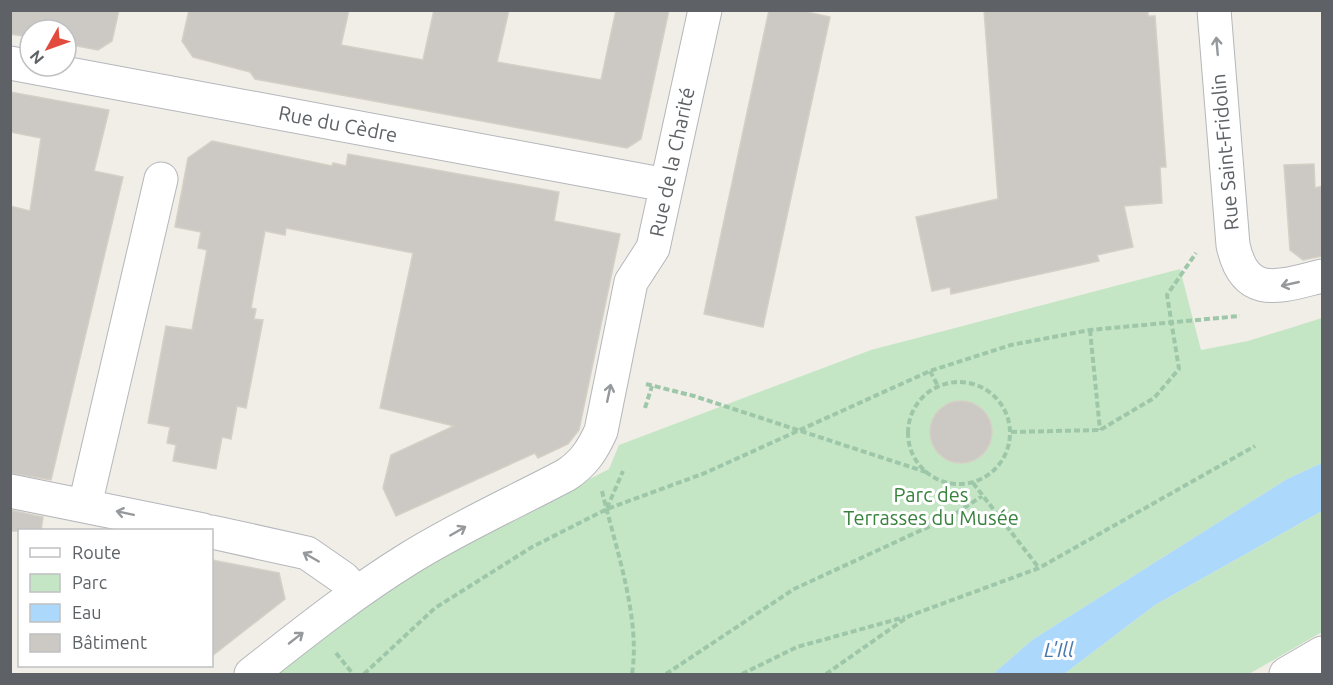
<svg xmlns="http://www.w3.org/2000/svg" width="1333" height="685" font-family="Ubuntu,sans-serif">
	<rect width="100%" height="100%" fill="#f0eee7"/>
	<path fill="#c5e6c5" d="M 1180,269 L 1201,350 L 1248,341 L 1322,318 L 1322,463 L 1287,479 L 1032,640 L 993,674 L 273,674 C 319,639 364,602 414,573 C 478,535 544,503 609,469 L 619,445 L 871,350 Z
		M 1322,511 L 1322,632 L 1249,674 L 1064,674 L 1155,605 Z"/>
	<path fill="#acd8fb" d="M 1322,463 L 1322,511 L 1155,605 L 1064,674 L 993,674 L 1032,640 L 1287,479 Z"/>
	<path fill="#ccc9c4" stroke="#d4d0c6" stroke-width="1.5" d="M 10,10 L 119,10 L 112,41 L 98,50 L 66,44 L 66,30 L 30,30 L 30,37 L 10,34 Z
		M 189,10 L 349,10 L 341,45 L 423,60 L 434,10 L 509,10 L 497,62 L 601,80 L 616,10 L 669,10 L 641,139 L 627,148 L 255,79 L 250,72 L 193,57 L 182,41 Z
		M 769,10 L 799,10 L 830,17 L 763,327 L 704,314 Z
		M 984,10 L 1148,10 L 1148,16 L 1155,16 L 1166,167 L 1160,167 L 1162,203 L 1124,206 L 1133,247 L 1097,255 L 1099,261 L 951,294 L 950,287 L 932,291 L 916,217 L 998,199 Z
		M 10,92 L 109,110 L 94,171 L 123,177 L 51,480 L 10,473 L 10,206 L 30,211 L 41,138 L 10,132 Z
		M 212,141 L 332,166 L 333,163 L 346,166 L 348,154 L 559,192 L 554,221 L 620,234 L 579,430 L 568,444 L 538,458 L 535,453 L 396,516 L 383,488 L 391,455 L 454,426 L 380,408 L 413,253 L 286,228 L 285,235 L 265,231 L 251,308 L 256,309 L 254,319 L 263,320 L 246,408 L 237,406 L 231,439 L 222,437 L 216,469 L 173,461 L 176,445 L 167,443 L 170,427 L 148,423 L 166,326 L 192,330 L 207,250 L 198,248 L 201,232 L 175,227 L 188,158 Z
		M 1314,164 L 1315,188 L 1323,186 L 1323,256 L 1303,260 L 1290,250 L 1284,165 Z
		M930 432a31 31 0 1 1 62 0a31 31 0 1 1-62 0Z
		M 10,510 L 43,517 L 41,531 L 10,531 Z
		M 212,560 L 279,573 L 285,599 L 212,656 Z"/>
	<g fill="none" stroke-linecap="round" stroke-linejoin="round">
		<defs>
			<path id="minor" d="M 1214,10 L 1233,245 C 1245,301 1280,286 1322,276
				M 10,63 L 666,185
				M 10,491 L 203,530
				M 85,505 L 161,179
				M 212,532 L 307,553 L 343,578 L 357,593
				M 251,674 C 302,634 353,593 408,559 C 459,527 513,503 566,475 C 583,464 592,451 601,431 L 631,282 L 653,248 L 705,10
				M 1286,674 L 1322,653"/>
		</defs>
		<use href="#minor" stroke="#b4b7bb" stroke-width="35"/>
		<path stroke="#9ec7aa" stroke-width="4" stroke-dasharray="6 3" stroke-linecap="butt" d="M 1090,330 L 1100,430
			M 930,371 L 938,386
			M908 433a51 51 0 1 1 102 0a51 51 0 1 1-102 0Z
			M 646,384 L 694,396 L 926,472
			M 645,408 L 652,386
			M 1011,432 L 1100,430 L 1154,398 L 1179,369 L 1167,295 L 1196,253
			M 973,483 L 1039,568
			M 602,491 C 615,546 641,618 632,674
			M 607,508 L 623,471
			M 336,653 L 353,674
			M 364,674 L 435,608 L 532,547 L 607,509 L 705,473 L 930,371 L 1011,345 L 1090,330 L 1240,316
			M 666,674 L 794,589 L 952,516 L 982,496
			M 742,674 L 797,647 L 905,617
			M 826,674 L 909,616 L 1039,568 L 1255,446"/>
		<use href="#minor" stroke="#fff" stroke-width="33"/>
	</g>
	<defs><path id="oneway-shaft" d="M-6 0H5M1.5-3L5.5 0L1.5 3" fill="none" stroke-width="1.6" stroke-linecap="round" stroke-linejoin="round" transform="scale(1.5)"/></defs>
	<g stroke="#96999c">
		<use href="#oneway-shaft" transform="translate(1217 46) rotate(-95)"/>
		<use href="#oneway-shaft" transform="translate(1290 284) rotate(167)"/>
		<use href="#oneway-shaft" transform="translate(609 393) rotate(-78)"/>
		<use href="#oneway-shaft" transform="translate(125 513) rotate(-168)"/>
		<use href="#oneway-shaft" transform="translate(458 531) rotate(-30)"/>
		<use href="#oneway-shaft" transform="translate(311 557) rotate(-150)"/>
		<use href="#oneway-shaft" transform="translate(296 638) rotate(-38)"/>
	</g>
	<g text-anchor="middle" stroke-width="6" stroke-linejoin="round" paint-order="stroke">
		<g font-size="20" fill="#5e6266" stroke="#fff">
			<text transform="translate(338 124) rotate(11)" y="7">Rue du Cèdre</text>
			<text transform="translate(1225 152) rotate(-95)" y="7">Rue Saint-Fridolin</text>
			<text transform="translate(672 162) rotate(-78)" y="7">Rue de la Charité</text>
		</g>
		<g font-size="20" fill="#39823e" stroke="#fff">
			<text x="931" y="502">Parc des<tspan x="931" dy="23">Terrasses du Musée</tspan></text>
		</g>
		<g font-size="21" font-style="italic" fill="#4878ae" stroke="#fff">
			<text x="1059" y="657">L'Ill</text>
		</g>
	</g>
	<rect width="1333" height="685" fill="none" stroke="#5e6266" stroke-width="24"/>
	<rect x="18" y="529" width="195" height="138" fill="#ffffff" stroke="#bfc0c2" stroke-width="1.5"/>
	<rect x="30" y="548" width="30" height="9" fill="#ffffff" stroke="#bfc0c2" stroke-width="1.5"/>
	<text x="72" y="559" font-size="18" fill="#5e6266">Route</text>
	<rect x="30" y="574" width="30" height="18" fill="#c5e6c5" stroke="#bfc0c2" stroke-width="1.5"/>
	<text x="72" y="589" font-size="18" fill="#5e6266">Parc</text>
	<rect x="30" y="604" width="30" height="18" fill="#acd8fb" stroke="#bfc0c2" stroke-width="1.5"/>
	<text x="72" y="619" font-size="18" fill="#5e6266">Eau</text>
	<rect x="30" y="634" width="30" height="18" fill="#ccc9c4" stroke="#bfc0c2" stroke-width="1.5"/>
	<text x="72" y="649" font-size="18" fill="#5e6266">Bâtiment</text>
	<g transform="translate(48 48) rotate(230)"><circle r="28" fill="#ffffff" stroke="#bfc0c2" stroke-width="1.5"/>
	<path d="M0-4.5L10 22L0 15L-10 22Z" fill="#e14a3c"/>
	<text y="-9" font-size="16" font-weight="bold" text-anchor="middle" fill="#5e6266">N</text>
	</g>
</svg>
